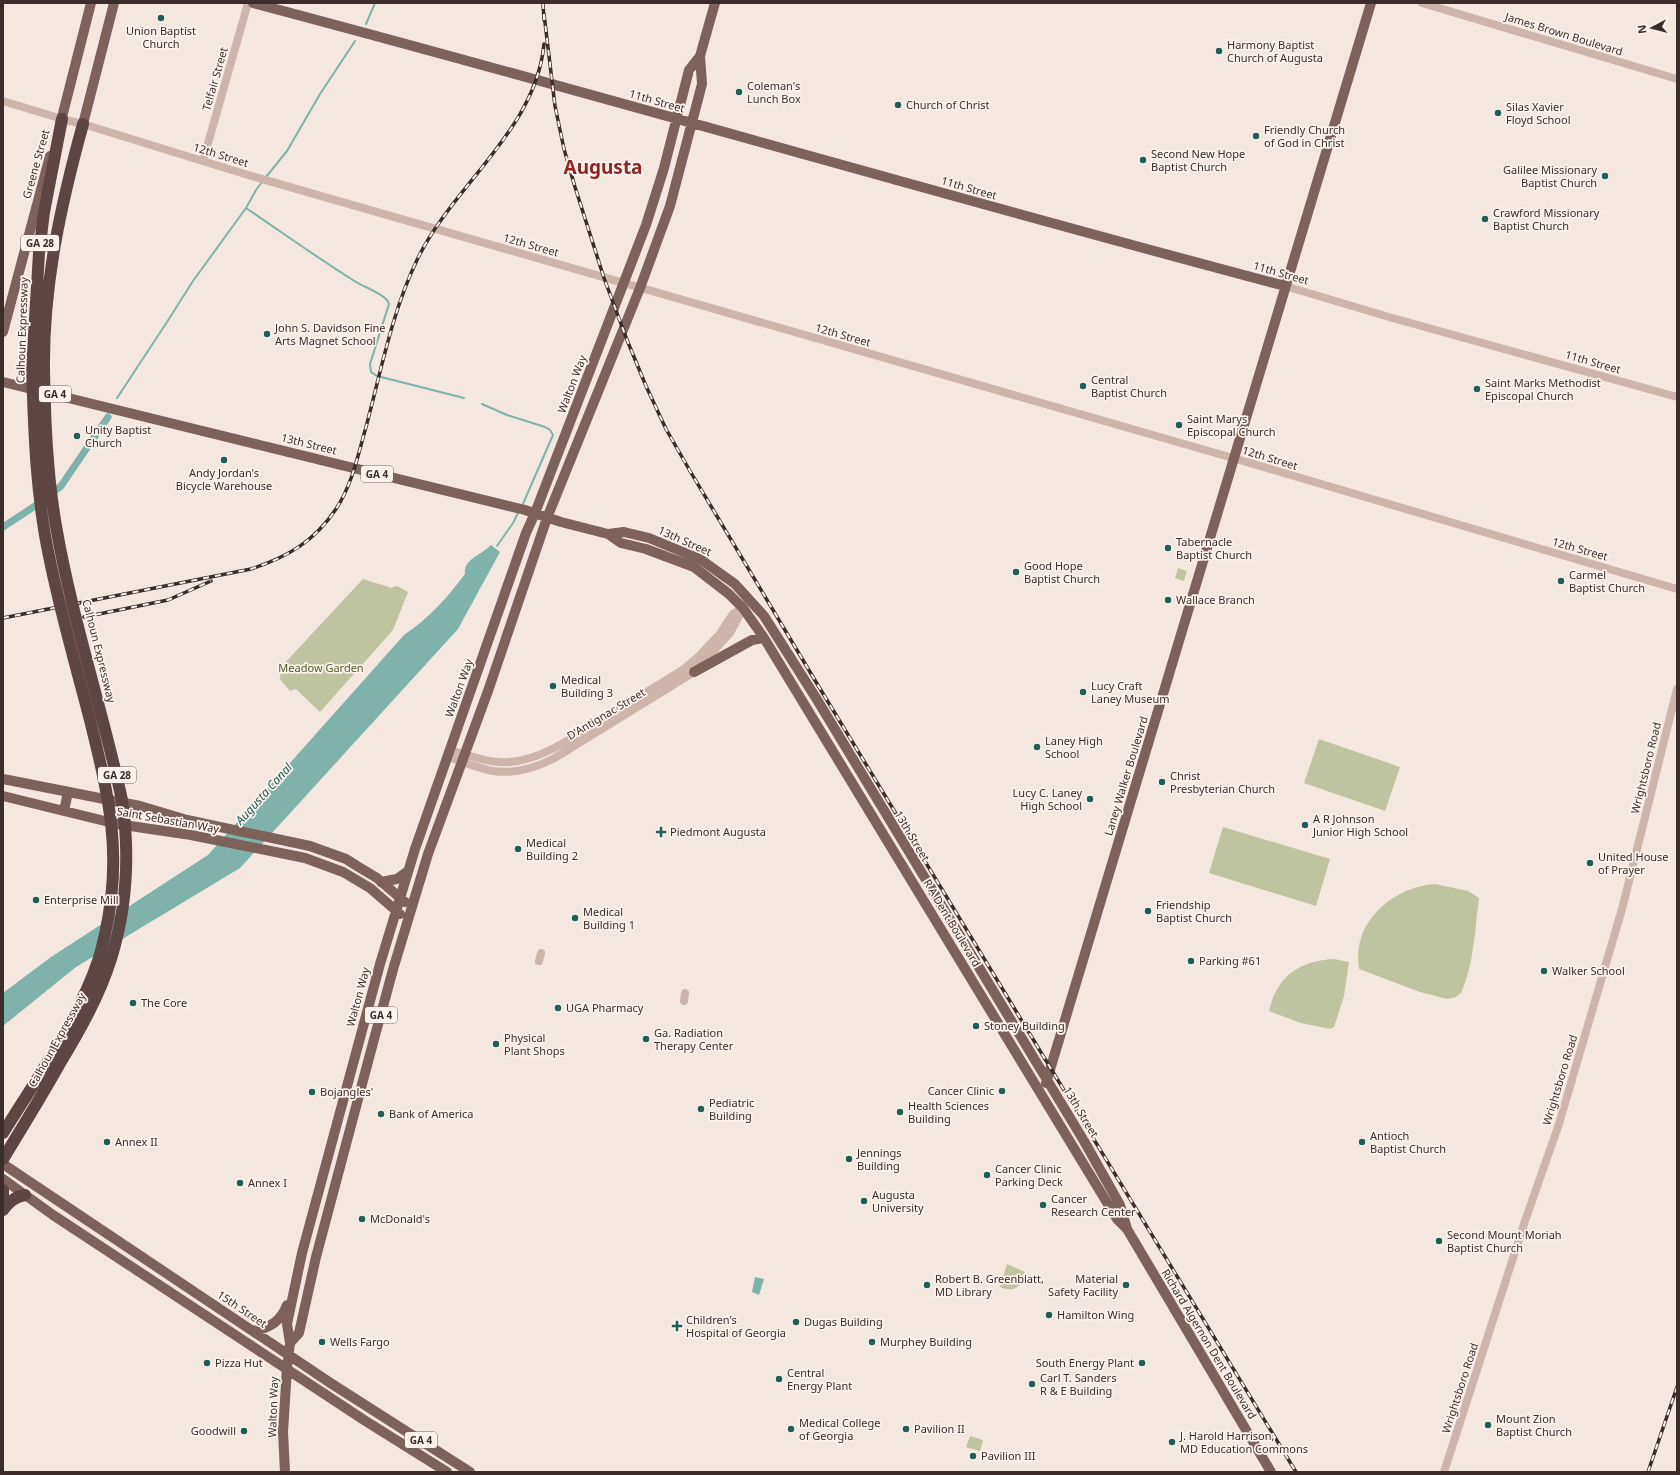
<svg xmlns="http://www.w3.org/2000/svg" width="1680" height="1475" font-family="'Noto Sans',sans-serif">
	<rect width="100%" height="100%" fill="#f4e7e0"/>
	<path fill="#bec49f" d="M 1178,568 L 1187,571 L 1184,581 L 1175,578 Z
		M 363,579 C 373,583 382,584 391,588 L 397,586 L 408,592 L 393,630 L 320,712 L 296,689 L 290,691 L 280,679 L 281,667 Z
		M 1319,739 L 1400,767 L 1385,811 L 1304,783 Z
		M 1223,827 L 1330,859 L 1316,906 L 1209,873 Z
		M 1435,884 L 1468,891 L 1479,898 C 1475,928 1474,965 1461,993 L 1456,997 L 1447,999 L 1420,992 L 1359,969 C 1351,923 1392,887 1435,884 Z
		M 1334,959 L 1349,962 L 1344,996 L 1334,1027 L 1330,1029 L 1301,1023 L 1269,1011 C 1277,976 1299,961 1334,959 Z
		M 1007,1264 L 1025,1272 C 1020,1287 1016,1293 1000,1287 Z
		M 970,1436 L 983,1440 L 980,1451 L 966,1447 Z"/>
	<path fill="#7eb2ab" d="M 491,545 L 500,552 L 458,629 L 240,868 L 76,967 L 3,1026 L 3,993 L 51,957 L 208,855 L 404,635 C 428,619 448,597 465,574 C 463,559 482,555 491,545 Z
		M 755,1277 L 764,1279 L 759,1295 L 752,1292 Z"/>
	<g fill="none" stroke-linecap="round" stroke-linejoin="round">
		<path stroke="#7eb2ab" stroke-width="2" d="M 366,24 L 375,3
			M 266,177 L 287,151 L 320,94 L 355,41
			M 246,208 C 283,233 319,259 356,282 C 364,287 387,295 389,304 L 370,364 L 371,372 L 377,376 L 464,398
			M 117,398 L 167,322 L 193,281 L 246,208 L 256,190 L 262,182
			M 482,404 L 507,415 L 545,427 L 550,430 L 553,435 L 522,506
			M 497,546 L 513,523 L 519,511"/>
		<path stroke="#7eb2ab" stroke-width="7" d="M 51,494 L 61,486 L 108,417
			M 3,527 L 41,502"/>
		<path stroke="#cdb5ab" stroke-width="8" d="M 1422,3 L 1677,79
			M 3,101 L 62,119 L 83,124 L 248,175 L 1233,458 L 1677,589
			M 203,161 L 248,3
			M 1285,286 L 1389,317 L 1677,397
			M 450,750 C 469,755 489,764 509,762 C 545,760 582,731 612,713 C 636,698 661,684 685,668 L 698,657 L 719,635 L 733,614 L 743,608
			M 447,757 C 462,761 477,768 493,771 C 513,774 535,768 553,759 L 694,672 L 730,633 L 745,605
			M 539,961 L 541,953
			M 684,1001 L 685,993
			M 1444,1472 L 1525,1221 L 1559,1124 L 1578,1059 L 1622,909 L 1677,689"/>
		<path stroke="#7d615b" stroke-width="10" d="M 253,3 C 598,94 940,195 1285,286
			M 83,124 L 114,3
			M 60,125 L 91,3
			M 3,332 L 50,156
			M 3,382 L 525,510 L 561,522 L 608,534 L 621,543 L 646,549 L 694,567 L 729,594 L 743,608 L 764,638 L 1117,1219 L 1127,1229
			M 608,534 L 624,532 L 649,538 L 700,559 L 735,584 L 764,616 L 816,698 L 1084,1141 L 1120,1205 L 1127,1229 L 1271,1472
			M 694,672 L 752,640 L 764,638
			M 3,779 L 140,806 L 187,820 L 310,846 L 346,859 L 357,866 L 377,878 L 405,902
			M 3,796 L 117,824 L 191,835 L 305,858 L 343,872 L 370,888 L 400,914
			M 64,811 L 68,792
			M 381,882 L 397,879 L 408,871
			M 1046,1083 L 1371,3
			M 3,1164 L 332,1384 L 470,1472
			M 3,1179 L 53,1215 L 364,1420 L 447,1472
			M 253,1331 C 270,1328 281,1321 287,1305
			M 290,1343 L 299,1333 L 316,1257 L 373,1043 L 394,966 L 428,854 L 488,691 L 547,518 L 640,288 L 670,206 L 702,84 L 700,56 L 715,3
			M 285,1472 L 283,1432 L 287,1368 L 290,1343 L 287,1324 L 302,1253 L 380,964 L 415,849 L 526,533 L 535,513 L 646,225 L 664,168 L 689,70 L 700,56"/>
		<path stroke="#5c4542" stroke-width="12" d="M 32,368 L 39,253 L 44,212 L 62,119
			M 44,369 C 43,285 61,204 83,124
			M 3,1190 L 3,1201
			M 3,1210 C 10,1201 15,1197 25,1195"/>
		<defs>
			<path id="rail" d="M 543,3 L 544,20
				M 544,14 L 555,106 L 564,149 L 575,187 L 604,278 L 627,340 L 646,386 L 666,429 L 690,471 L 819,687 L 1296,1472
				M 84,617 L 168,600 L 211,581
				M 3,618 L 251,569 C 287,557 314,542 336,509 C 352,485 358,455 366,427 C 381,371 392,312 417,260 C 453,185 536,130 544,44
				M 1648,1472 L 1677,1387"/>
		</defs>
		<use href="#rail" stroke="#3b2d2b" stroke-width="3.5"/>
		<use href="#rail" stroke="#fbf2ed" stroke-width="2" stroke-dasharray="6" stroke-linecap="butt"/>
		<path stroke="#5c4542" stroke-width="12" d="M 3,1133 C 36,1080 78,1020 98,961 C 101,952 103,943 105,934 C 123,855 109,797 90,720 C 76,666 60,611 49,556 C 36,495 34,431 32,368
			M 3,1159 C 22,1128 41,1097 59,1065 C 79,1032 99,997 111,959 C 127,907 130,854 122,800 C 102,708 72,619 56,526 C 47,474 45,422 44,369"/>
	</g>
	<g fill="#1e5e57" stroke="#fbf2ed" stroke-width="1.5">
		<circle cx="161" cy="18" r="4"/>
		<circle cx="1219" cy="51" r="4"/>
		<circle cx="739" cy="92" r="4"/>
		<circle cx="898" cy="105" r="4"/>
		<circle cx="1498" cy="113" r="4"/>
		<circle cx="1256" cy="136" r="4"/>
		<circle cx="1143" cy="160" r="4"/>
		<circle cx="1605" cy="176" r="4"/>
		<circle cx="1485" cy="219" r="4"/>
		<circle cx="267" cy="334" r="4"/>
		<circle cx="1083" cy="386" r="4"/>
		<circle cx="1477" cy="389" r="4"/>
		<circle cx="1179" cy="425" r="4"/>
		<circle cx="77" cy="436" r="4"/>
		<circle cx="224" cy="460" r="4"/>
		<circle cx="1168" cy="548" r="4"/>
		<circle cx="1016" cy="572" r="4"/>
		<circle cx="1561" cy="581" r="4"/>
		<circle cx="1168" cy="600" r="4"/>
		<circle cx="553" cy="686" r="4"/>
		<circle cx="1083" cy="692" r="4"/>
		<circle cx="1037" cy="747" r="4"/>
		<circle cx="1162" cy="782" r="4"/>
		<circle cx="1090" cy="799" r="4"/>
		<circle cx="1305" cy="825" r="4"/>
		<path d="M659 826h4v4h4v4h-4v4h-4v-4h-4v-4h4z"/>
		<circle cx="518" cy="849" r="4"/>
		<circle cx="1590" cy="863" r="4"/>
		<circle cx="36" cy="900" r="4"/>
		<circle cx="1148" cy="911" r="4"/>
		<circle cx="575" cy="918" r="4"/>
		<circle cx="1191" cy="961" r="4"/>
		<circle cx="1544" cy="971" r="4"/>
		<circle cx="133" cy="1003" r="4"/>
		<circle cx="558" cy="1008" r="4"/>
		<circle cx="976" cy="1026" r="4"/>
		<circle cx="646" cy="1039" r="4"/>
		<circle cx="496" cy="1044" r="4"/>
		<circle cx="1002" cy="1091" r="4"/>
		<circle cx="312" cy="1092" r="4"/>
		<circle cx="701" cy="1109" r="4"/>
		<circle cx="900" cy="1112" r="4"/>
		<circle cx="381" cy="1114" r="4"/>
		<circle cx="107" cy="1142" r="4"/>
		<circle cx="1362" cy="1142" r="4"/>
		<circle cx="849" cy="1159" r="4"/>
		<circle cx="987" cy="1175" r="4"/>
		<circle cx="240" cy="1183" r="4"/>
		<circle cx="864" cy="1201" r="4"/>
		<circle cx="1043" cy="1205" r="4"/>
		<circle cx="362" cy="1219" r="4"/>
		<circle cx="1439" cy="1241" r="4"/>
		<circle cx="927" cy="1285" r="4"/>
		<circle cx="1126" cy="1285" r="4"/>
		<circle cx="1049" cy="1315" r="4"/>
		<circle cx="796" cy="1322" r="4"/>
		<path d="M675 1320h4v4h4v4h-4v4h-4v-4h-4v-4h4z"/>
		<circle cx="322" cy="1342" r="4"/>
		<circle cx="872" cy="1342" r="4"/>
		<circle cx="207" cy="1363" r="4"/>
		<circle cx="1142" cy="1363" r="4"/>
		<circle cx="779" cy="1379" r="4"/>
		<circle cx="1032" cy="1384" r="4"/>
		<circle cx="1488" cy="1425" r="4"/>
		<circle cx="791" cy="1429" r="4"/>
		<circle cx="906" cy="1429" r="4"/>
		<circle cx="244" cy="1431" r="4"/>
		<circle cx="1172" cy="1442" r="4"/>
		<circle cx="973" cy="1456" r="4"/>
	</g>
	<g text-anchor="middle" stroke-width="3.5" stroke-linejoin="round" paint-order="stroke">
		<g fill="#fbf2ed" stroke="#756865" stroke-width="1">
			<rect x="21" y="235" width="38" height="16" rx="3"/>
			<rect x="39" y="386" width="32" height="16" rx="3"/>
			<rect x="361" y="466" width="32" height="16" rx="3"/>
			<rect x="98" y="767" width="38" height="16" rx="3"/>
			<rect x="365" y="1007" width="32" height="16" rx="3"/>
			<rect x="405" y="1432" width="32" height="16" rx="3"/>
		</g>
		<g font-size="10" font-weight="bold" fill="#3b2d2b">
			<text x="40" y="247">GA 28</text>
			<text x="55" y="398">GA 4</text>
			<text x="377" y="478">GA 4</text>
			<text x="117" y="779">GA 28</text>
			<text x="381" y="1019">GA 4</text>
			<text x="421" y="1444">GA 4</text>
		</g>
		<g font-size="11" fill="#3b2d2b" stroke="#fbf2ed" text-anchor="start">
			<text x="161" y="35" text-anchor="middle">Union Baptist<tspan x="161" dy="13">Church</tspan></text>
			<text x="1227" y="49">Harmony Baptist<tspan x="1227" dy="13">Church of Augusta</tspan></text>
			<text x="747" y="90">Coleman's<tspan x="747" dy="13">Lunch Box</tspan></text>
			<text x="906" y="109">Church of Christ</text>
			<text x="1506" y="111">Silas Xavier<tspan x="1506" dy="13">Floyd School</tspan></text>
			<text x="1264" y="134">Friendly Church<tspan x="1264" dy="13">of God in Christ</tspan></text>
			<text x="1151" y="158">Second New Hope<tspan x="1151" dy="13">Baptist Church</tspan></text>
			<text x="1597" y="174" text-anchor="end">Galilee Missionary<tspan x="1597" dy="13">Baptist Church</tspan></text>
			<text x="1493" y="217">Crawford Missionary<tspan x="1493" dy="13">Baptist Church</tspan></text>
			<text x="275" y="332">John S. Davidson Fine<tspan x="275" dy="13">Arts Magnet School</tspan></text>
			<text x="1091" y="384">Central<tspan x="1091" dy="13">Baptist Church</tspan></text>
			<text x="1485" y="387">Saint Marks Methodist<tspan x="1485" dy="13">Episcopal Church</tspan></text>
			<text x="1187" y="423">Saint Marys<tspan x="1187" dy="13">Episcopal Church</tspan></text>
			<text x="85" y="434">Unity Baptist<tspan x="85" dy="13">Church</tspan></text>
			<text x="224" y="477" text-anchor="middle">Andy Jordan's<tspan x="224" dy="13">Bicycle Warehouse</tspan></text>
			<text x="1176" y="546">Tabernacle<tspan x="1176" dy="13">Baptist Church</tspan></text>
			<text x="1024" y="570">Good Hope<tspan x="1024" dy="13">Baptist Church</tspan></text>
			<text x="1569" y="579">Carmel<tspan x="1569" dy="13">Baptist Church</tspan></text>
			<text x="1176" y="604">Wallace Branch</text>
			<text x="561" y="684">Medical<tspan x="561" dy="13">Building 3</tspan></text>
			<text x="1091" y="690">Lucy Craft<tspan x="1091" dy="13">Laney Museum</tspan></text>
			<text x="1045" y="745">Laney High<tspan x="1045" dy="13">School</tspan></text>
			<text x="1170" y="780">Christ<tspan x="1170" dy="13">Presbyterian Church</tspan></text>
			<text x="1082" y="797" text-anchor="end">Lucy C. Laney<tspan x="1082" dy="13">High School</tspan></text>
			<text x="1313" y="823">A R Johnson<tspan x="1313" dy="13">Junior High School</tspan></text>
			<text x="670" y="836">Piedmont Augusta</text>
			<text x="526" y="847">Medical<tspan x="526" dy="13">Building 2</tspan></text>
			<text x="1598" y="861">United House<tspan x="1598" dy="13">of Prayer</tspan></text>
			<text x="44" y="904">Enterprise Mill</text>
			<text x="1156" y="909">Friendship<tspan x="1156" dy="13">Baptist Church</tspan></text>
			<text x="583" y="916">Medical<tspan x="583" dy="13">Building 1</tspan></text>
			<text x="1199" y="965">Parking #61</text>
			<text x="1552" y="975">Walker School</text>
			<text x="141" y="1007">The Core</text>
			<text x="566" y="1012">UGA Pharmacy</text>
			<text x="984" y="1030">Stoney Building</text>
			<text x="654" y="1037">Ga. Radiation<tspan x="654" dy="13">Therapy Center</tspan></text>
			<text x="504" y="1042">Physical<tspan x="504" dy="13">Plant Shops</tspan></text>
			<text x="994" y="1095" text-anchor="end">Cancer Clinic</text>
			<text x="320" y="1096">Bojangles'</text>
			<text x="709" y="1107">Pediatric<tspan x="709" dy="13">Building</tspan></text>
			<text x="908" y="1110">Health Sciences<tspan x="908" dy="13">Building</tspan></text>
			<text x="389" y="1118">Bank of America</text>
			<text x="1370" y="1140">Antioch<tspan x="1370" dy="13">Baptist Church</tspan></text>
			<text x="115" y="1146">Annex II</text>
			<text x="857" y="1157">Jennings<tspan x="857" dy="13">Building</tspan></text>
			<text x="995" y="1173">Cancer Clinic<tspan x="995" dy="13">Parking Deck</tspan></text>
			<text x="248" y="1187">Annex I</text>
			<text x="872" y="1199">Augusta<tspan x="872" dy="13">University</tspan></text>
			<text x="1051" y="1203">Cancer<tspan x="1051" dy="13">Research Center</tspan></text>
			<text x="370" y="1223">McDonald's</text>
			<text x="1447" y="1239">Second Mount Moriah<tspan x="1447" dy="13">Baptist Church</tspan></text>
			<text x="935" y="1283">Robert B. Greenblatt,<tspan x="935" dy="13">MD Library</tspan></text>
			<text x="1118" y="1283" text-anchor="end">Material<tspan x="1118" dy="13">Safety Facility</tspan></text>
			<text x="1057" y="1319">Hamilton Wing</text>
			<text x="686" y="1324">Children's<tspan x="686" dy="13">Hospital of Georgia</tspan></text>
			<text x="804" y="1326">Dugas Building</text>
			<text x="330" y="1346">Wells Fargo</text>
			<text x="880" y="1346">Murphey Building</text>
			<text x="215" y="1367">Pizza Hut</text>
			<text x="1134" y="1367" text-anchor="end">South Energy Plant</text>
			<text x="787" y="1377">Central<tspan x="787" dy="13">Energy Plant</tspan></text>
			<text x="1040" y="1382">Carl T. Sanders<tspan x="1040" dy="13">R &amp; E Building</tspan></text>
			<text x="1496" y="1423">Mount Zion<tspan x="1496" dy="13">Baptist Church</tspan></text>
			<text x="799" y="1427">Medical College<tspan x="799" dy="13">of Georgia</tspan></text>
			<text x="914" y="1433">Pavilion II</text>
			<text x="236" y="1435" text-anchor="end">Goodwill</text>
			<text x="1180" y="1440">J. Harold Harrison,<tspan x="1180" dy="13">MD Education Commons</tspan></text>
			<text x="981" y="1460">Pavilion III</text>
		</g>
		<g font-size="11" fill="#3b2d2b" stroke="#fbf2ed">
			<text transform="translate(1564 34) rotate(17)" y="4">James Brown Boulevard</text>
			<text transform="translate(215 79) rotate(-74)" y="4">Telfair Street</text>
			<text transform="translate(657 101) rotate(16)" y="4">11th Street</text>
			<text transform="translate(221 155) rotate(17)" y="4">12th Street</text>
			<text transform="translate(36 164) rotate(-74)" y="4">Greene Street</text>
			<text transform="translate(969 188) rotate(16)" y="4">11th Street</text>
			<text transform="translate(531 245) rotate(16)" y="4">12th Street</text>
			<text transform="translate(1281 273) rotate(16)" y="4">11th Street</text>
			<text transform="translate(22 330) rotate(-88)" y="4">Calhoun Expressway</text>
			<text transform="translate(843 335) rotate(16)" y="4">12th Street</text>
			<text transform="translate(1593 362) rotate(16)" y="4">11th Street</text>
			<text transform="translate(572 384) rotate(-69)" y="4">Walton Way</text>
			<text transform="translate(309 444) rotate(14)" y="4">13th Street</text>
			<text transform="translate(1270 458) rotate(17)" y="4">12th Street</text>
			<text transform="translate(685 541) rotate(24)" y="4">13th Street</text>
			<text transform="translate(1580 549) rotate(16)" y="4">12th Street</text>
			<text transform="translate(99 651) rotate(76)" y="4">Calhoun Expressway</text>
			<text transform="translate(459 688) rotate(-70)" y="4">Walton Way</text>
			<text transform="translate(606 714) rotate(-31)" y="4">D'Antignac Street</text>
			<text transform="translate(1646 768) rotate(-76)" y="4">Wrightsboro Road</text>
			<text transform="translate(1126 776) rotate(-73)" y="4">Laney Walker Boulevard</text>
			<text transform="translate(168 820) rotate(10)" y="4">Saint Sebastian Way</text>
			<text transform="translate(912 836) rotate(59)" y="4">13th Street</text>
			<text transform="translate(952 923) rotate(59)" y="4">R A Dent Boulevard</text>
			<text transform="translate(358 997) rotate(-75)" y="4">Walton Way</text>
			<text transform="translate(57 1040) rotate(-61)" y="4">Calhoun Expressway</text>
			<text transform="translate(1560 1080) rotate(-73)" y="4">Wrightsboro Road</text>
			<text transform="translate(1081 1112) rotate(59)" y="4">13th Street</text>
			<text transform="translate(242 1309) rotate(34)" y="4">15th Street</text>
			<text transform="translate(1209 1344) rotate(59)" y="4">Richard Algernon Dent Boulevard</text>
			<text transform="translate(1460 1388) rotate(-72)" y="4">Wrightsboro Road</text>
			<text transform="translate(273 1407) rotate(-88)" y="4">Walton Way</text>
		</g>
		<g font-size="11" fill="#515a2d" stroke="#fbf2ed">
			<text x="321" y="672">Meadow Garden</text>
		</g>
		<g font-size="12" font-style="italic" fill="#1e5e57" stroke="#fbf2ed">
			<text transform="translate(264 794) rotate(-48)" y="4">Augusta Canal</text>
		</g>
		<g font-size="19" font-weight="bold" fill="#8c2821" stroke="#fbf2ed">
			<text x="603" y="174">Augusta</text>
		</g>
	</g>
	<rect width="1680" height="1475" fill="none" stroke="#3b2d2b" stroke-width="8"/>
	<g transform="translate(1652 28) rotate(263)" stroke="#fbf2ed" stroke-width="3" paint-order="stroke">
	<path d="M0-3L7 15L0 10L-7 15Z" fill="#3b2d2b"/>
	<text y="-6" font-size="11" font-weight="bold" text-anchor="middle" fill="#3b2d2b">N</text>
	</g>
</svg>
